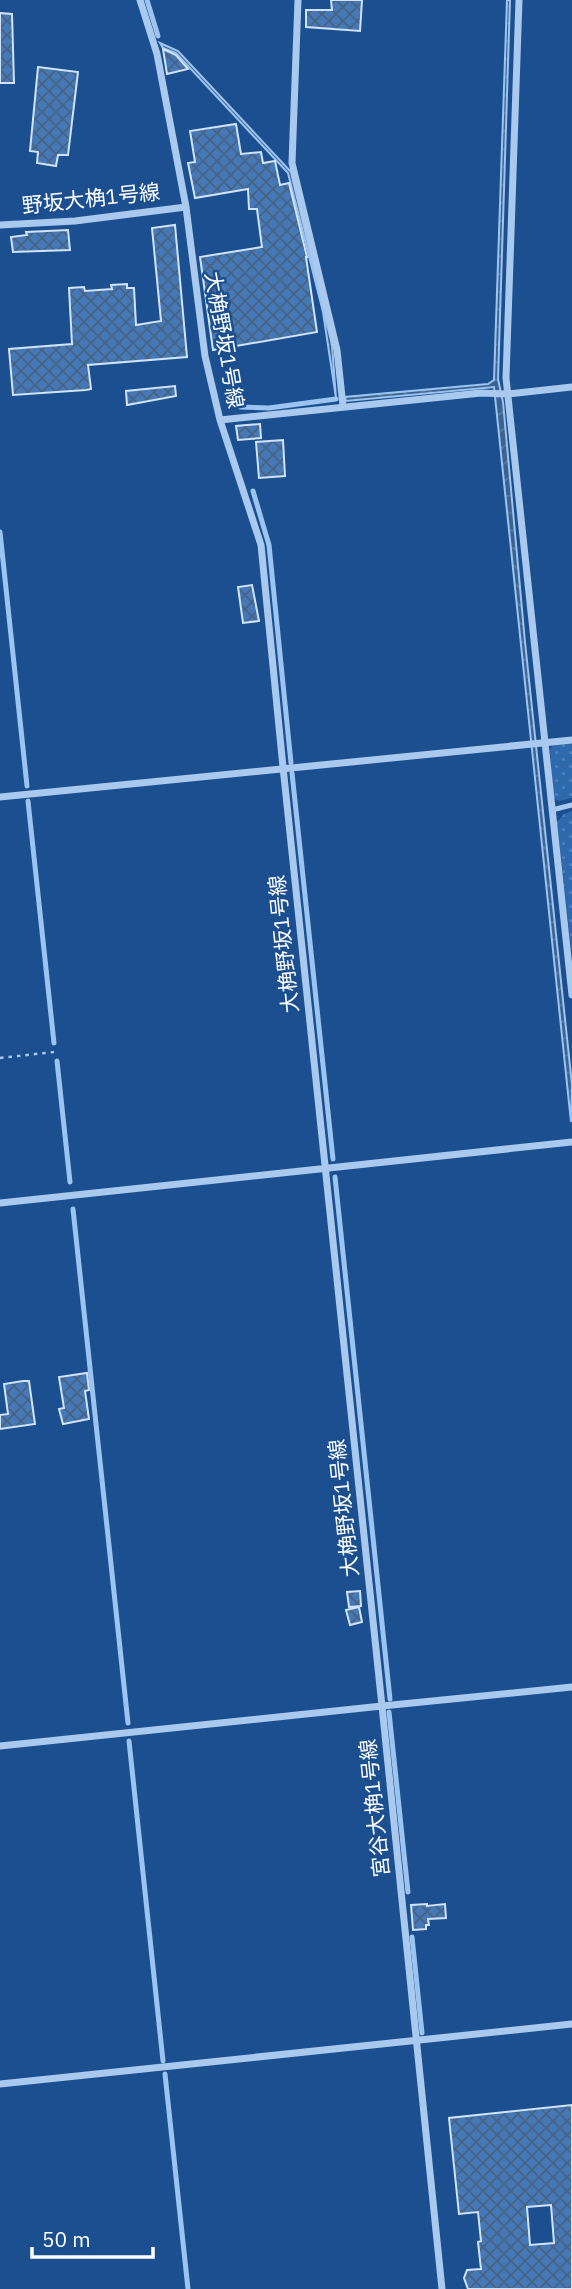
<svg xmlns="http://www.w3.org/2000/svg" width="572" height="2289" font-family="'IBM Plex Sans','Noto Sans JP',sans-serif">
	<defs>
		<pattern id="grass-dots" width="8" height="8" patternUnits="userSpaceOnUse" patternTransform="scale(1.75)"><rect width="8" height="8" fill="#2e69ad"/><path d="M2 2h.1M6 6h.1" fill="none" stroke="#4d80b9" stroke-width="1.8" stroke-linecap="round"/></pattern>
		<pattern id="water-waves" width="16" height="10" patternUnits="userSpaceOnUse" patternTransform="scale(1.75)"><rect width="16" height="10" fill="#3c6290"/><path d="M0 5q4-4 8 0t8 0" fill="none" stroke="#597aa1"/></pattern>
		<pattern id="building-cross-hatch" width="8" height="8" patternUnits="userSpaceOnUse" patternTransform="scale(1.75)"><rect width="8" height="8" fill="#4478b7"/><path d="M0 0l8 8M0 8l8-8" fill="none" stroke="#486282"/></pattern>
	</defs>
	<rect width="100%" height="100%" fill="#1b4f8f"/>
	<path fill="url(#grass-dots)" d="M 572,743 L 572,798 L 559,801 L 554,798 L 550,750 L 553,745 Z
		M 572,811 L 572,955 L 557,822 L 564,814 Z"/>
	<path fill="url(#water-waves)" stroke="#9cc4f0" stroke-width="2" d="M 507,0 L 510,0 L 498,379 L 503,402 L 525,642 L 572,1085 L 571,1122 L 494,387 L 346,401 L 345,397 L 488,384 L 494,380 Z
		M 160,43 L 178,51 L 291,172 L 332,345 L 336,398 L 323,312 L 288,173 L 176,53 L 163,48 Z"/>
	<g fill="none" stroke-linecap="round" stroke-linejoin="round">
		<path stroke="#9cc4f0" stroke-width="5" d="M 147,0 L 158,36
			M 240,407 L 269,408 L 336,399
			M 253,491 L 269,545 L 291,763
			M 0,532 L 27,786
			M 292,773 L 333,1159
			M 28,801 L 54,1043
			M 57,1061 L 70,1182
			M 335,1177 L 390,1699
			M 73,1209 L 128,1723
			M 389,1712 L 408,1892
			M 129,1741 L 163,2061
			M 412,1937 L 422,2033
			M 165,2074 L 188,2289"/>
	</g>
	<path fill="url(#building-cross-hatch)" stroke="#cfe3fa" stroke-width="2" fill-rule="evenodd" d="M 331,0 L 362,0 L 360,31 L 306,27 L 306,10 L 332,10 Z
		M 0,13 L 12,14 L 14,83 L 0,83 Z
		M 163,49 L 176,55 L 188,69 L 167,74 Z
		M 38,67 L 78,72 L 68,155 L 58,155 L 56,166 L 37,163 L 38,152 L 30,151 Z
		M 236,124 L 241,154 L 261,152 L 263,163 L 275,161 L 280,185 L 289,183 L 307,257 L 306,257 L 317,332 L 213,350 L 200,257 L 262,247 L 257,209 L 249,209 L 248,189 L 195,198 L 188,163 L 195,162 L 190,131 Z
		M 175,225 L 187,357 L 88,365 L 91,389 L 86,390 L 13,395 L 9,349 L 72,344 L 69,288 L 84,287 L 85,291 L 112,289 L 111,285 L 127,284 L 127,288 L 134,288 L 136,325 L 161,321 L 152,228 Z
		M 68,230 L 70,250 L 13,252 L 11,237 L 27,235 L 26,232 Z
		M 175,386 L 176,396 L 127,405 L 126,391 Z
		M 260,424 L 261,438 L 238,440 L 236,426 Z
		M 283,440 L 285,476 L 259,478 L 256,442 Z
		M 252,585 L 259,621 L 243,623 L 238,587 Z
		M 87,1373 L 89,1390 L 85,1391 L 89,1419 L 63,1424 L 59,1409 L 64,1408 L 59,1377 Z
		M 23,1381 L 29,1381 L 35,1424 L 0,1429 L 0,1415 L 8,1414 L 4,1384 Z
		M 360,1591 L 361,1606 L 349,1607 L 347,1592 Z
		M 359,1607 L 362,1622 L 350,1625 L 346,1610 Z
		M 427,1904 L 427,1906 L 445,1904 L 446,1918 L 428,1919 L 429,1925 L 426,1925 L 426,1929 L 413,1930 L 411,1905 Z
		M 572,2105 L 572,2289 L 468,2289 L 464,2278 L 467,2270 L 481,2269 L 478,2242 L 481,2241 L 478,2212 L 459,2214 L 449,2118 ZM 551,2205 L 554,2243 L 530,2245 L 527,2207 Z"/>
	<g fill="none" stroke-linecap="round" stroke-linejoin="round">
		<path stroke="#a9c9ee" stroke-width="2.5" stroke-dasharray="3.5 5" stroke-linecap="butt" d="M 0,1058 L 54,1052"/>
		<path stroke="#a9c9ee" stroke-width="5" d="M 552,810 L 572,805"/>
		<path stroke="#a9c9ee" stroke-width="7" d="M 140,0 L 157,54 L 186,207 L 205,356 L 220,420 L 261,545 L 283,767 L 382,1706 L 572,1687
			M 298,0 L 292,163 L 337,350 L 343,406
			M 519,0 L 506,378 L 572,995
			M 0,225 L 75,221 L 186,207
			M 220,420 L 481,393 L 508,394 L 572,387
			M 0,797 L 572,740
			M 0,1203 L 572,1142
			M 0,1746 L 382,1706 L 442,2289
			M 0,2084 L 572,2024"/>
	</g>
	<g text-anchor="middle" stroke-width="5" stroke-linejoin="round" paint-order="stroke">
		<g font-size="21" fill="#fff" stroke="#1b4f8f">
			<text transform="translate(91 199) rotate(-6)" y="7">野坂大桷1号線</text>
			<text transform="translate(224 340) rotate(80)" y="7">大桷野坂1号線</text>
			<text transform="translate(284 944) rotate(-96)" y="7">大桷野坂1号線</text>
			<text transform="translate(344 1508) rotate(-96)" y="7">大桷野坂1号線</text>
			<text transform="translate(375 1808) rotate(-96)" y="7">宮谷大桷1号線</text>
		</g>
	</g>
	<path d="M32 2247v10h121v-10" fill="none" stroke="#ffffff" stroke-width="3.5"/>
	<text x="42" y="2247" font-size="21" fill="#ffffff" stroke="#1b4f8f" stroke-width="5" paint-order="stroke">50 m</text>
</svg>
